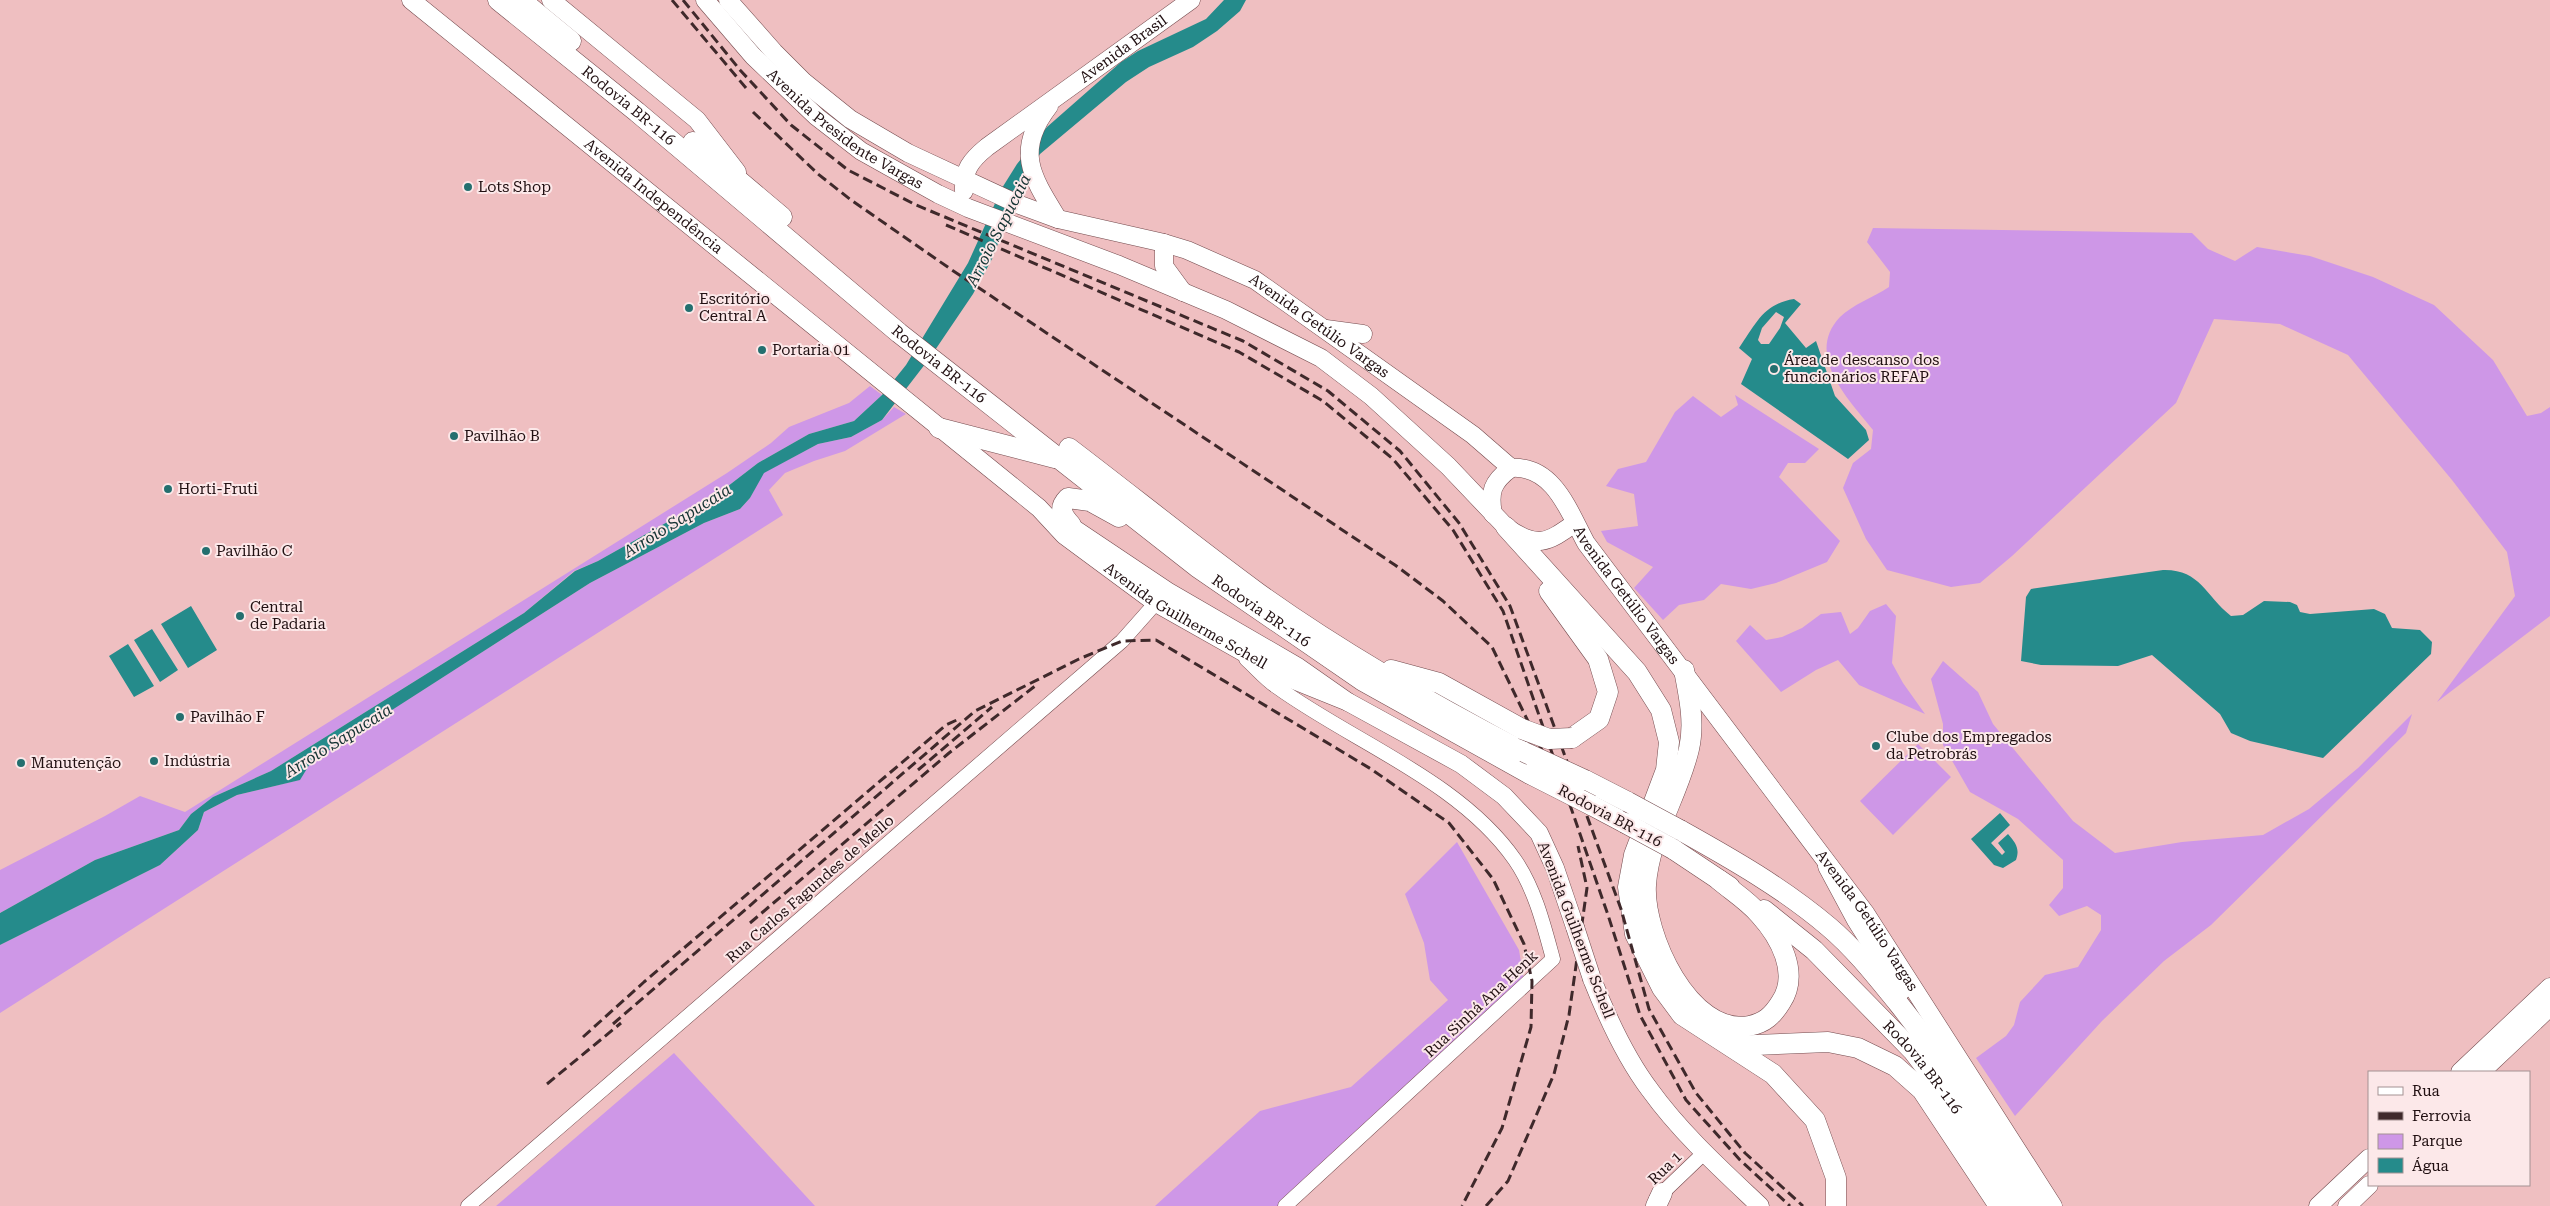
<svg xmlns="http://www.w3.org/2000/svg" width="2550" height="1206" font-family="'Roboto Serif',serif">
	<rect width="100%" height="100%" fill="#efbfc1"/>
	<path fill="#ce97e7" d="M 1873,228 L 2192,233 L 2208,249 L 2235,261 L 2257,247 L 2310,256 L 2373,277 L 2434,305 L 2493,360 L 2527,416 L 2541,413 L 2550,407 L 2550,616 L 2437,702 L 2515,596 L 2507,552 L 2452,480 L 2348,355 L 2280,324 L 2214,319 L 2176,403 L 2012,556 L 1980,583 L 1951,587 L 1887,570 L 1866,539 L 1843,488 L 1853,463 L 1871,449 L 1873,430 C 1849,400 1804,355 1840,317 C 1852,305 1874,297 1889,287 L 1890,272 L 1867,242 Z
		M 870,386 L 882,395 L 854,421 L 809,434 L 758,463 L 719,493 L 598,561 L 574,571 L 524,613 L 271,771 L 213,797 L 191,814 L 179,830 L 95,860 L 0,913 L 0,870 L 105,816 L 140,796 L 185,812 L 727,473 L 771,443 L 789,427 L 849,403 Z
		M 1735,395 L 1819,449 L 1805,463 L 1788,463 L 1779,477 L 1840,541 L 1827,562 L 1776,583 L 1751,589 L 1721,584 L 1704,600 L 1679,605 L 1663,620 L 1634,588 L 1653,567 L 1607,542 L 1601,531 L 1638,526 L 1634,494 L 1606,486 L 1618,469 L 1646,462 L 1675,412 L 1693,396 L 1721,417 L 1738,405 Z
		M 894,407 L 906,414 L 845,451 L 814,461 L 785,473 L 769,490 L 783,515 L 0,1013 L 0,945 L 160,865 L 198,830 L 204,812 L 237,795 L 299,780 L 310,762 L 590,583 L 704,523 L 740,509 L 750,498 L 763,473 L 818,444 L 851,437 L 882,420 Z
		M 1886,604 L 1896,616 L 1892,663 L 1903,683 L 1925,714 L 1859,685 L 1838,660 L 1816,670 L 1781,692 L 1736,641 L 1750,625 L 1766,640 L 1782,637 L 1802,628 L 1821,614 L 1841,612 L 1850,634 L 1858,628 L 1870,611 Z
		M 1943,661 L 1978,692 L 1993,724 L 2073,821 L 2115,853 L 2182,842 L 2263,835 L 2309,809 L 2358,768 L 2412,714 L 2406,733 L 2211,925 L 2164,961 L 2102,1021 L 2015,1116 L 1976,1058 L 2006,1036 L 2014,1025 L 2020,1002 L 2045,975 L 2078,967 L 2101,930 L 2101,915 L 2087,906 L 2059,916 L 2049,905 L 2063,888 L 2063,860 L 2018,819 L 1970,792 L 1943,745 L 1943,724 L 1931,679 Z
		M 1918,744 L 1951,777 L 1893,835 L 1860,801 Z
		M 1457,842 L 1519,950 L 1524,980 L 1278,1206 L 1155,1206 L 1260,1111 L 1351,1087 L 1448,1000 L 1430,980 L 1424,943 L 1405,894 Z
		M 674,1053 L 815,1206 L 496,1206 Z"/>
	<path fill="#258b8b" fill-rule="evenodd" d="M 1224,0 L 1246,0 L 1240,11 L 1217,31 L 1193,47 L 1149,67 L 1126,82 L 1040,154 L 1018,192 L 992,259 L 973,294 L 929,359 L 882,420 L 851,437 L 818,444 L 764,473 L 750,498 L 740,509 L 704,523 L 590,583 L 311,762 L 300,780 L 237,795 L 204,812 L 198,830 L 160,865 L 0,945 L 0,913 L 95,860 L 179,830 L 191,814 L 213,797 L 271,771 L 524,613 L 575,571 L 598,561 L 719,493 L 758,463 L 809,434 L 854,421 L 882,395 L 906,365 L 968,263 L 1002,188 L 1017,164 L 1047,127 L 1121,62 L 1138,51 L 1206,19 Z
		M 1794,299 L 1801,304 L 1785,323 L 1806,348 L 1816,341 L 1835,396 L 1866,430 L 1869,440 L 1848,459 L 1741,384 L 1752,359 L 1739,348 C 1756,324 1763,304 1794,299 ZM 1776,312 L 1784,317 L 1780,328 L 1769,344 L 1761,344 L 1758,340 L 1762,328 Z
		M 2163,570 C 2200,569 2205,595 2231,616 L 2243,615 L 2264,601 L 2290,602 L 2297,605 L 2300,612 L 2310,614 L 2374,609 L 2385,614 L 2392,628 L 2420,630 L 2432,642 L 2431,654 L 2323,758 L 2250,741 L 2231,733 L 2220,714 L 2152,655 L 2118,666 L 2041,665 L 2021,661 L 2026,597 L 2031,589 Z
		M 191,606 L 217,650 L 188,668 L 161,624 Z
		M 152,629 L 178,670 L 160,682 L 134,640 Z
		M 128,644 L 154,686 L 134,697 L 109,656 Z
		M 2000,813 L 2010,825 L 1991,843 L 2002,855 L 2005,852 L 1998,843 L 2008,834 C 2016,843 2020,849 2016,860 L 2003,868 L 1994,865 L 1971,839 Z"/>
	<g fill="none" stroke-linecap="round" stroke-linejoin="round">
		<defs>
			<path id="minor" d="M 1246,659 C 1256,668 1266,680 1277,687 C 1353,742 1460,781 1515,860 C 1535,889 1544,926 1553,959 L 1285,1206
				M 1656,1199 L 1704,1153
				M 468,1206 L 1122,641 L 1161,597"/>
			<g id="major">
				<path id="s1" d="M 411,0 L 1039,508 L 1064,535 L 1156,603 L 1291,679 L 1348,702"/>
				<path d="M 551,0 L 697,120 L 737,172"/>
				<path id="s2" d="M 705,0 L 753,56 L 817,117 L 861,151 L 938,194 L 968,208 L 1119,265 L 1226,310 L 1321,358 L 1371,396 L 1448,466 L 1506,527 C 1537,549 1547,543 1575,523"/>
				<path id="s3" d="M 728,0 L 774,52 L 804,82 L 850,119 L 908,153 L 1020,205 L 1058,219 L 1164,243 L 1187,250 L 1255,280 L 1473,435 L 1511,468 C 1554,465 1569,512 1586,543 L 1866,914 L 2053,1206"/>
				<path d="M 1049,106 C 1014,151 1032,177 1058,219"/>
				<path id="s4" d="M 964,191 C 963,170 971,160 987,147 L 1191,0"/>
				<path d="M 1164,243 L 1164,266 L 1183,292"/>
				<path d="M 1326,329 L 1363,334"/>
				<path d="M 1493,514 C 1489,492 1492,482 1511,468"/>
				<path d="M 1058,518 L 1167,591 L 1298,667 L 1348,702 L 1461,764 L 1504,796 L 1539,833 L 1555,868 L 1575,927"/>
				<path d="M 1592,979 C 1607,1017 1625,1057 1650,1090 C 1681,1133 1722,1170 1760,1206"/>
				<path d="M 2460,1072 L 2550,987"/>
				<path d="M 2481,1072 L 2550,1007"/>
				<path d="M 2318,1206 L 2369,1158"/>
				<path d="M 2347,1206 L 2369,1185"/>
			</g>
			<g id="highway">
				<path id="s5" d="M 498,0 L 637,112 L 899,333 L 1197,567 L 1363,681 L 1530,774"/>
				<path d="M 521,0 L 571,41"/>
				<path d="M 693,142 L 782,217"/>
				<path d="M 939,428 L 1055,458"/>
				<path d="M 1069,448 C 1132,496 1194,546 1258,593 C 1342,653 1433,705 1524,752"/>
				<path d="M 1071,525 C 1062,515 1058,508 1068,498 L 1090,501 L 1119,517"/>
				<path d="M 1506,527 L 1637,672 L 1661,710 L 1669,742 L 1666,770 L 1634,855 L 1628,887 L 1635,934 L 1662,988 L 1682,1015 L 1773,1074 L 1815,1120 L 1836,1178 L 1836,1206"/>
				<path d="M 1549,591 L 1598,659 L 1608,692 L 1599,719 L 1572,738"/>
				<path d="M 1391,670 L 1439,683 L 1522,729"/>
				<path d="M 1684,670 C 1689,696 1695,723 1689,749 C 1678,796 1649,837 1646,885 C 1643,934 1689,1036 1749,1026 C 1765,1023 1773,1015 1781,1002 C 1800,973 1780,937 1759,914 C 1748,901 1732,891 1719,880"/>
				<path d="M 1585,780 L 1628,802"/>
				<path d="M 1591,805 L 1625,823"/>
				<path d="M 1680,830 C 1732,859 1783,888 1829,927 C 1855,949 1876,976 1898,1003 C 1949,1067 1994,1136 2036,1206"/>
				<path d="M 1673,849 L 1730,887"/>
				<path d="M 1828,866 L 1857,920 L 1901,990"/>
				<path id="s6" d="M 1764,910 L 1814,950 L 1913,1051 L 1953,1104 L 2017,1206"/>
				<path d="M 1731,1046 L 1828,1042 L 1858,1048 L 1895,1066 L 1922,1090 L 1999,1206"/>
				<path d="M 1656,1206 L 1662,1193"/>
			</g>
		</defs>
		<use href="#minor" stroke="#734a4d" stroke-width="15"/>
		<use href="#major" stroke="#734a4d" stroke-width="19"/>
		<use href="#highway" stroke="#734a4d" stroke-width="21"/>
		<use href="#minor" stroke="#fff" stroke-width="14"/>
		<use href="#major" stroke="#fff" stroke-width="18"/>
		<use href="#highway" stroke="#fff" stroke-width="20"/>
		<path stroke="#3f292b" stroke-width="3" stroke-dasharray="10 5" stroke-linecap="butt" d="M 672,0 L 746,88
			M 683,0 L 740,70 L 791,125 L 848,170 L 916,205 L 1243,341 L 1328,391 L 1400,451 L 1459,523 L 1510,606 L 1621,909 L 1649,1009 L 1696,1093 L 1745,1153 L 1803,1206
			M 753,112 L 818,174 L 851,200 L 952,270 L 1395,565 L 1443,601 L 1492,647 L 1554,775
			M 946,225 L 1239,352 L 1323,401 L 1393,459 L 1453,530 L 1503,611 L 1608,915 L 1640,1015 L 1686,1100 L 1740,1160 L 1790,1206
			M 918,770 L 992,707
			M 750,923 L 949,753 L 1035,686
			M 613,1024 L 975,711 L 1079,659 L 1122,641 L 1156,640 L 1371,769 L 1449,823 L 1493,879 L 1524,944 L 1532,981 L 1531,1027 L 1502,1128 L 1462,1206
			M 583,1037 L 644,982 L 946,725 L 959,719
			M 547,1084 L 621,1023
			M 1486,1206 L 1508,1181 L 1554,1074 L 1569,1015 L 1587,888 L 1578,846"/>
		<defs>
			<path id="major-bridge" d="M 1575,927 L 1592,979"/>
			<path id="highway-bridge" d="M 1522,729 L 1549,739 L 1572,738
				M 1524,752 L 1585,780
				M 1530,774 L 1591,805
				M 1628,802 L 1680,830
				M 1625,823 L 1673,849"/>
		</defs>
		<use href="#major-bridge" stroke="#734a4d" stroke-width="19" stroke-linecap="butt"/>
		<use href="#highway-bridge" stroke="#734a4d" stroke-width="21" stroke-linecap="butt"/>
		<use href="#major-bridge" stroke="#fff" stroke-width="18"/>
		<use href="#highway-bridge" stroke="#fff" stroke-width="20"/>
	</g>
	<g fill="#246f6f" stroke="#fce8e9" stroke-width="2">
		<circle cx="468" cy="187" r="5"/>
		<circle cx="689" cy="308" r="5"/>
		<circle cx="762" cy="350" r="5"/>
		<circle cx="1774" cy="369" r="5"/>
		<circle cx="454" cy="436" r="5"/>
		<circle cx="168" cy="489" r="5"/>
		<circle cx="206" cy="551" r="5"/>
		<circle cx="240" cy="616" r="5"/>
		<circle cx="180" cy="717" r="5"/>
		<circle cx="1876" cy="746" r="5"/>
		<circle cx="154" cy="761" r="5"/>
		<circle cx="21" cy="763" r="5"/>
	</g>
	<g text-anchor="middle" stroke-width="4" stroke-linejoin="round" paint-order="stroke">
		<g font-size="15" fill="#211012" stroke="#fce8e9">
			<text dy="5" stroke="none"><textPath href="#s4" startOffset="220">Avenida Brasil</textPath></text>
			<text dy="5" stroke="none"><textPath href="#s5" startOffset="168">Rodovia BR-116</textPath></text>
			<text dy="5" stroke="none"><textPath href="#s2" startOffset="192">Avenida Presidente Vargas</textPath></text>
			<text dy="5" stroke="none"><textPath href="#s1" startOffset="312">Avenida Independência</textPath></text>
			<text dy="5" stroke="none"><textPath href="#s3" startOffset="688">Avenida Getúlio Vargas</textPath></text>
			<text dy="5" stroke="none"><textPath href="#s5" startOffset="572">Rodovia BR-116</textPath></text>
			<text dy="5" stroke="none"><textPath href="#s3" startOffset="1106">Avenida Getúlio Vargas</textPath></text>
			<text dy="5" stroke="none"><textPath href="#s5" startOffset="978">Rodovia BR-116</textPath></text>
			<text dy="5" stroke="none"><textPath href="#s1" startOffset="991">Avenida Guilherme Schell</textPath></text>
			<text transform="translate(1610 816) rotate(28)" y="5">Rodovia BR-116</text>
			<text transform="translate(810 889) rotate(-41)" y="5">Rua Carlos Fagundes de Mello</text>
			<text dy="5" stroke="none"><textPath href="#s3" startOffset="1511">Avenida Getúlio Vargas</textPath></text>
			<text transform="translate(1576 930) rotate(69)" y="5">Avenida Guilherme Schell</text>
			<text transform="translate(1481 1004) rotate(-43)" y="5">Rua Sinhá Ana Henk</text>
			<text dy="5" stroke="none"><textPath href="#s6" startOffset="224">Rodovia BR-116</textPath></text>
			<text transform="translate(1665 1168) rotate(-44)" y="5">Rua 1</text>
		</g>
		<g font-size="15" fill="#211012" stroke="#fce8e9" text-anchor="start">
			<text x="478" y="192">Lots Shop</text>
			<text x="699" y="304">Escritório<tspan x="699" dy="17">Central A</tspan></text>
			<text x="772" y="355">Portaria 01</text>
			<text x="1784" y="365">Área de descanso dos<tspan x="1784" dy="17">funcionários REFAP</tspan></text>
			<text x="464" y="441">Pavilhão B</text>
			<text x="178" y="494">Horti-Fruti</text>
			<text x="216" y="556">Pavilhão C</text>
			<text x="250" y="612">Central<tspan x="250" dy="17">de Padaria</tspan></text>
			<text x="190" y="722">Pavilhão F</text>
			<text x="1886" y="742">Clube dos Empregados<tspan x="1886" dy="17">da Petrobrás</tspan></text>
			<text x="164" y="766">Indústria</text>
			<text x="31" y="768">Manutenção</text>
		</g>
		<g font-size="16" font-style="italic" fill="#143232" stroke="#fce8e9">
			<text transform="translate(998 230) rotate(-63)" y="6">Arroio Sapucaia</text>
			<text transform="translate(677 520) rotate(-32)" y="6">Arroio Sapucaia</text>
			<text transform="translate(338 740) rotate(-32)" y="6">Arroio Sapucaia</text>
		</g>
	</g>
	<rect x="2368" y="1071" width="162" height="115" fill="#fce8e9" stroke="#a49293"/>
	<rect x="2378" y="1087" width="25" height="8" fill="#ffffff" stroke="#a49293"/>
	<text x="2412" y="1096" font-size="15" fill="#211012">Rua</text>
	<rect x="2378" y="1112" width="25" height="8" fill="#3f292b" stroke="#a49293"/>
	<text x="2412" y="1121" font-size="15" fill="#211012">Ferrovia</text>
	<rect x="2378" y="1134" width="25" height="15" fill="#ce97e7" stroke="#a49293"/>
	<text x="2412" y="1146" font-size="15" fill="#211012">Parque</text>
	<rect x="2378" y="1158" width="25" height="15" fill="#258b8b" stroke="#a49293"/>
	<text x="2412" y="1171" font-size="15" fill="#211012">Água</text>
</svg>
